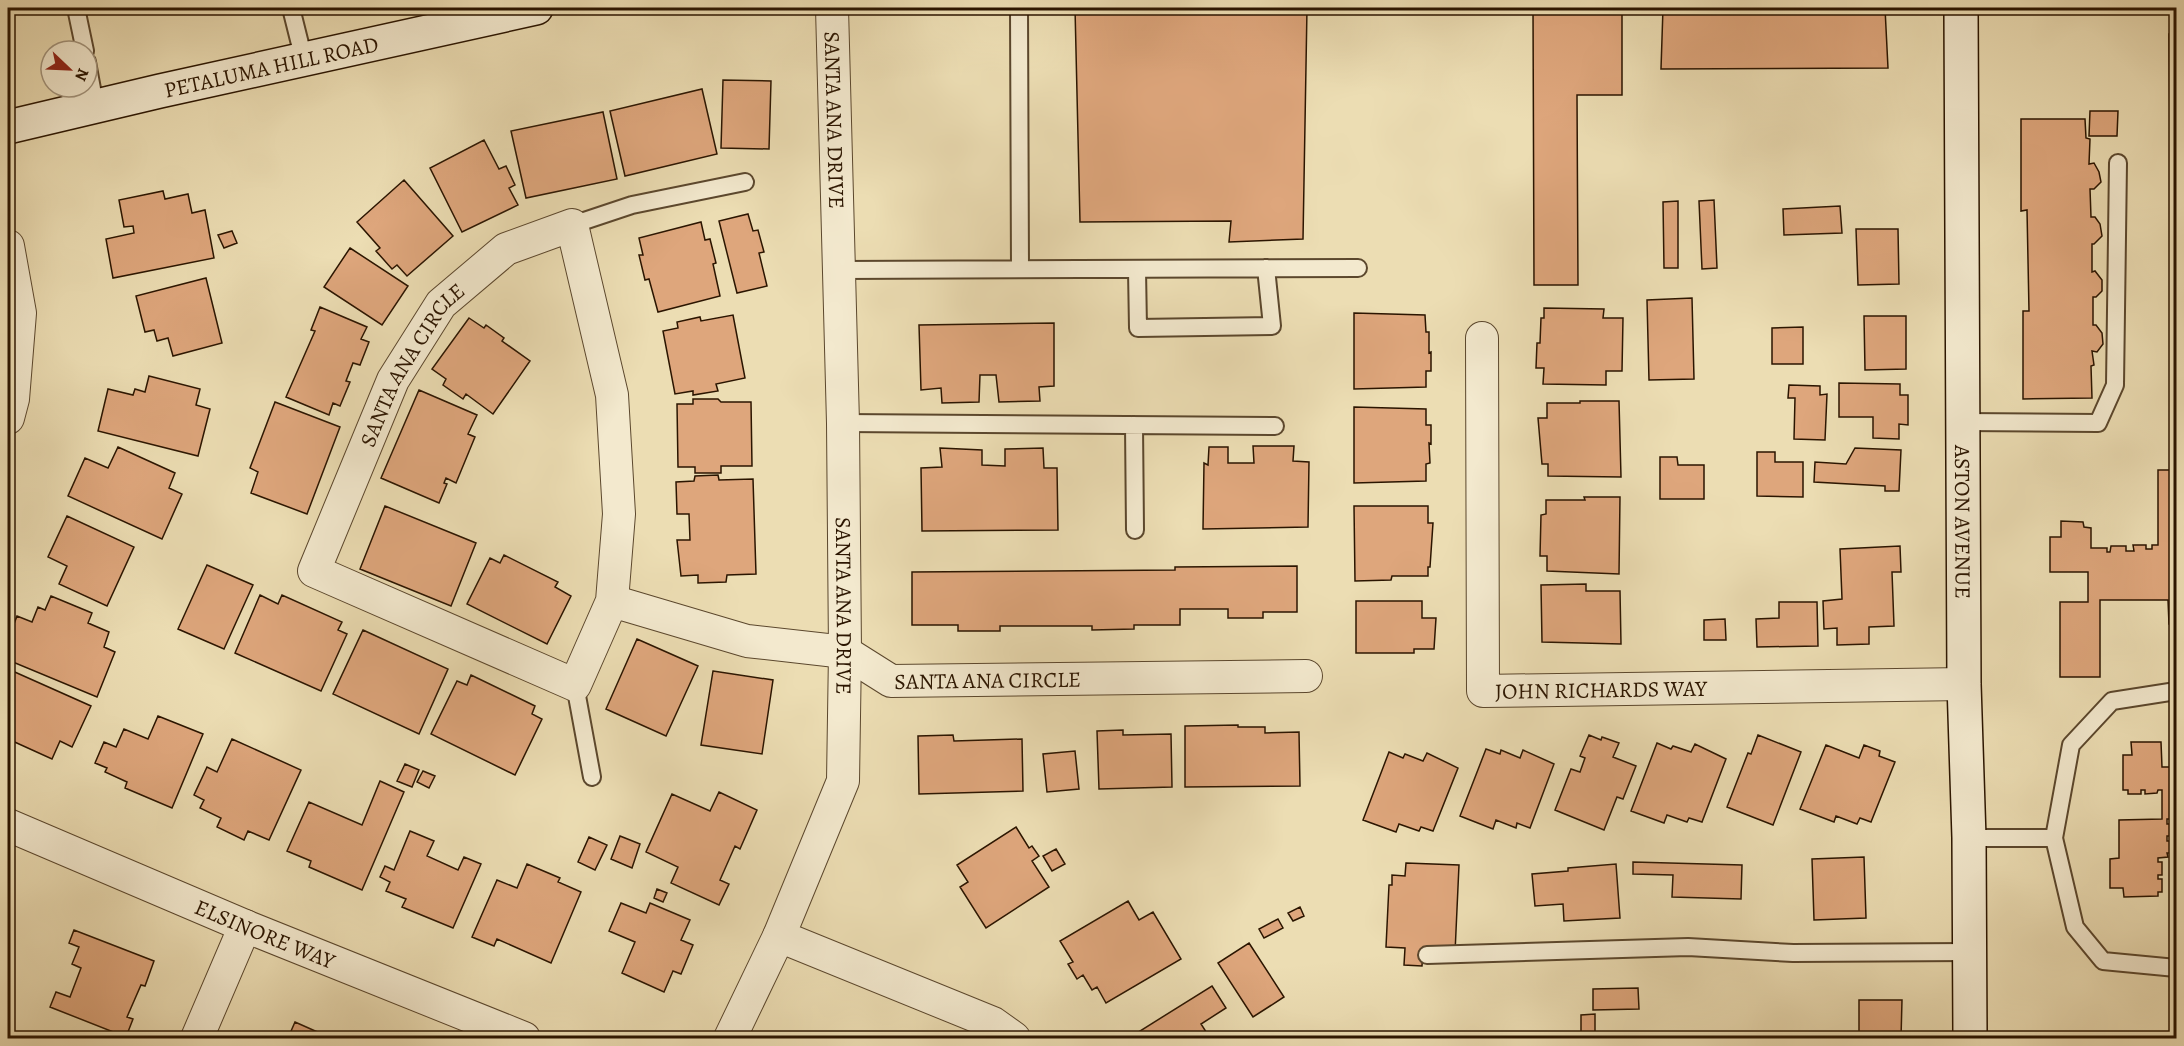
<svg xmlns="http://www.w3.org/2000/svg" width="2184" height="1046" font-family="Alegreya,serif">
	<rect width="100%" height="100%" fill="#ecddb3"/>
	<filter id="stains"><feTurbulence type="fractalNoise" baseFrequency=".00333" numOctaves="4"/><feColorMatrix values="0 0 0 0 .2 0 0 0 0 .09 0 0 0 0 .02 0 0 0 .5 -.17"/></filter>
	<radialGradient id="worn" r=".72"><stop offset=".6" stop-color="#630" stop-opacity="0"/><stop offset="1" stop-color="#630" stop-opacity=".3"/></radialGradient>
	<path fill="#dea67c" stroke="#2b1500" stroke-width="1.5" d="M 1075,8 L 1307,8 L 1303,239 L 1229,242 L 1231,221 L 1080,222 Z
		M 1533,8 L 1622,8 L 1622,95 L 1577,95 L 1578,285 L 1534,285 Z
		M 1663,8 L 1885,8 L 1888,68 L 1661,69 Z
		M 2169,34 L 2176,34 L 2176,331 L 2172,331 Z
		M 723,80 L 771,81 L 769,149 L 721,148 Z
		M 702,89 L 717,154 L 625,176 L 610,111 Z
		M 2090,111 L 2118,111 L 2117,136 L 2089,136 Z
		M 603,112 L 617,179 L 526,198 L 511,131 Z
		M 2021,119 L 2085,119 L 2086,138 L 2090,139 L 2089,164 L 2094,163 L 2099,172 L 2101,182 L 2094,189 L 2090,189 L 2091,217 L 2095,217 L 2100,224 L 2102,236 L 2094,244 L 2092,244 L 2092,272 L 2095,271 L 2102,280 L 2102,291 L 2096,297 L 2093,297 L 2093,325 L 2096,325 L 2102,333 L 2103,344 L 2097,352 L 2092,351 L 2094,365 L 2091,366 L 2092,398 L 2023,399 L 2023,311 L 2029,311 L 2027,210 L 2021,211 Z
		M 484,140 L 499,169 L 506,166 L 515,185 L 509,188 L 518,205 L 462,232 L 430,168 Z
		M 404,180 L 453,236 L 407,276 L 397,265 L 392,269 L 376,251 L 380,248 L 357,222 Z
		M 163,191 L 165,199 L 188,194 L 192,213 L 205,210 L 214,258 L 113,278 L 106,239 L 134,233 L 133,226 L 124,227 L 119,200 Z
		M 1714,200 L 1717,268 L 1702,269 L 1699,201 Z
		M 1678,201 L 1678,268 L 1664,268 L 1663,202 Z
		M 1840,206 L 1842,233 L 1784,235 L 1783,209 Z
		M 748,214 L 753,231 L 758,230 L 764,252 L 759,253 L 767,286 L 737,293 L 719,221 Z
		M 701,222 L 705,240 L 710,239 L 716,263 L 713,264 L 720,296 L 658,312 L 649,279 L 645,280 L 639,255 L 643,255 L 639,238 Z
		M 1856,229 L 1898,229 L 1899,284 L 1858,285 Z
		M 232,231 L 237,243 L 224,248 L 218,235 Z
		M 350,248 L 408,286 L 382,325 L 324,287 Z
		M 206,278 L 222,343 L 173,356 L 168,338 L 157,341 L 154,330 L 145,332 L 136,296 Z
		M 1692,298 L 1694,379 L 1649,380 L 1647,300 Z
		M 320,307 L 367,327 L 361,339 L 369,342 L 360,365 L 353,363 L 346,381 L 350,382 L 340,406 L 333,403 L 329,415 L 286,397 L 315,331 L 311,330 Z
		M 1544,308 L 1604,309 L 1603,318 L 1623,318 L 1622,371 L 1606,371 L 1606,385 L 1543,384 L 1544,368 L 1536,368 L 1537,343 L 1540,343 L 1541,318 L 1544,318 Z
		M 1354,313 L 1425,315 L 1426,332 L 1429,332 L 1429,353 L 1431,352 L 1431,371 L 1426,371 L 1426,387 L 1354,389 Z
		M 733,315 L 745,378 L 716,384 L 718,391 L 693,395 L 693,391 L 675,394 L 663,331 L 678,328 L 677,322 L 700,317 L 701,321 Z
		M 1864,316 L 1906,316 L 1906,369 L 1865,370 Z
		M 469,318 L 484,328 L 486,325 L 504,338 L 502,341 L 530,361 L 493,414 L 466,394 L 463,399 L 443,385 L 446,379 L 432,369 Z
		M 1054,323 L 1054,386 L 1039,387 L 1040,401 L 999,402 L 996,375 L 980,375 L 979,402 L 942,403 L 941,388 L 921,390 L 919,325 Z
		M 1803,327 L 1803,364 L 1772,364 L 1772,328 Z
		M 149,376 L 200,389 L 196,405 L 210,409 L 198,456 L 98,431 L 108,389 L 133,395 L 135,389 L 145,392 Z
		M 1839,383 L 1900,384 L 1900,395 L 1908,395 L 1908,425 L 1899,424 L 1899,439 L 1873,438 L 1873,417 L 1839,417 Z
		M 1789,385 L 1820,386 L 1820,395 L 1827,394 L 1825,440 L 1794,439 L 1795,398 L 1788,398 Z
		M 419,390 L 477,415 L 468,434 L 475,437 L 456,483 L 446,478 L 444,483 L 447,484 L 439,503 L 381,478 Z
		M 693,399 L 718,399 L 721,402 L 751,402 L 752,466 L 721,466 L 721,473 L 695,473 L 695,467 L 678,467 L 677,404 L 693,404 Z
		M 1580,401 L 1619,401 L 1621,477 L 1548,476 L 1548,464 L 1542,464 L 1538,418 L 1547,418 L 1547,403 L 1580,403 Z
		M 275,402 L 340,427 L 307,514 L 251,493 L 258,472 L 250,468 Z
		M 1354,407 L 1426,409 L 1426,425 L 1431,425 L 1431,444 L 1429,443 L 1430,463 L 1426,464 L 1426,481 L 1354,483 Z
		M 1253,446 L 1294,446 L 1293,461 L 1309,462 L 1308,527 L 1203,529 L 1204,463 L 1208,465 L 1209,447 L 1228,447 L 1228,463 L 1254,463 Z
		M 118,447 L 175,473 L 169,488 L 182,494 L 162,539 L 68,496 L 85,458 L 108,468 Z
		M 940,448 L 982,450 L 982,465 L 1005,466 L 1005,449 L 1043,448 L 1044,468 L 1057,468 L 1058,530 L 922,531 L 921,468 L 942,467 Z
		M 1855,448 L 1901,450 L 1899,491 L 1885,491 L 1885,486 L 1814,482 L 1815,462 L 1846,464 Z
		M 1757,452 L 1775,452 L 1775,462 L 1803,462 L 1803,497 L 1757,496 Z
		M 1660,457 L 1677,457 L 1678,465 L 1704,465 L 1704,499 L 1660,499 Z
		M 2158,470 L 2176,470 L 2176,548 L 2170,548 L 2170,571 L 2176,571 L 2176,624 L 2169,624 L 2168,600 L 2100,600 L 2100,677 L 2060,677 L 2060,602 L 2088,602 L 2088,572 L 2050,572 L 2050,537 L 2061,537 L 2061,521 L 2083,522 L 2084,527 L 2091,528 L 2091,548 L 2107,548 L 2107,552 L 2110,552 L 2111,546 L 2126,546 L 2126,551 L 2134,551 L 2133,545 L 2146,545 L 2146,549 L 2152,549 L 2152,545 L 2158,545 Z
		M 718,475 L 719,480 L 753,479 L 756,574 L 727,575 L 726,582 L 698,583 L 698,575 L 681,576 L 677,540 L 690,540 L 689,514 L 677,514 L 676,482 L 694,481 L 695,476 Z
		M 1584,497 L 1620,497 L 1619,574 L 1547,571 L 1547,556 L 1540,556 L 1541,515 L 1546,514 L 1546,500 L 1585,500 Z
		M 385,506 L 476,543 L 451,606 L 360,569 Z
		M 1354,506 L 1428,506 L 1428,523 L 1433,523 L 1430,567 L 1428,567 L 1428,576 L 1392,576 L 1391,580 L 1355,581 Z
		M 67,516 L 134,547 L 107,606 L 59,584 L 67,566 L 48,557 Z
		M 1900,546 L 1901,572 L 1892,572 L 1894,626 L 1869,627 L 1869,644 L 1837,645 L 1837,628 L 1824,629 L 1823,601 L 1842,599 L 1840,549 Z
		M 504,555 L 558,582 L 555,587 L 571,596 L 547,644 L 467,604 L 490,558 L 500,563 Z
		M 207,565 L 253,585 L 224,649 L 178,629 Z
		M 1297,566 L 1297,612 L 1263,612 L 1263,618 L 1228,618 L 1228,609 L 1180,609 L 1180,625 L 1134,625 L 1134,629 L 1092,630 L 1092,626 L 1000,626 L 1000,631 L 958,631 L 958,625 L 912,625 L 912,572 L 1175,570 L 1175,567 Z
		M 1586,584 L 1586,591 L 1620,591 L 1621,644 L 1542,642 L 1541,585 Z
		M 260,595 L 278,604 L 282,595 L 342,622 L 338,630 L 347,634 L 321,691 L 235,653 Z
		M 51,596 L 92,613 L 88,623 L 109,632 L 104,647 L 115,652 L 97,697 L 8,660 L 8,640 L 17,616 L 32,622 L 38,607 L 45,610 Z
		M 1356,601 L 1422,601 L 1422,618 L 1436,618 L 1434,649 L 1414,649 L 1414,653 L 1356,653 Z
		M 1779,602 L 1817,602 L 1818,646 L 1757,647 L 1756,619 L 1779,618 Z
		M 1725,619 L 1726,640 L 1704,640 L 1704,620 Z
		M 363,630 L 448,669 L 419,734 L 333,694 Z
		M 637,639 L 698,666 L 666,736 L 606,709 Z
		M 8,669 L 91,706 L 72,747 L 60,741 L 52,759 L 8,739 L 12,724 L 8,722 Z
		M 713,671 L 773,680 L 762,754 L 701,745 Z
		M 471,675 L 535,706 L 532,714 L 542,719 L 515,775 L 431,734 L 457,681 L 467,685 Z
		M 158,716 L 203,734 L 172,808 L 125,788 L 127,782 L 105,772 L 107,768 L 95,763 L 104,742 L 116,747 L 124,729 L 148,739 Z
		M 1238,725 L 1238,727 L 1265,727 L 1265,733 L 1299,732 L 1300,786 L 1185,787 L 1185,726 Z
		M 1123,730 L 1123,735 L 1171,734 L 1172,787 L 1099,789 L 1097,731 Z
		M 953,735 L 954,741 L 1022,739 L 1023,791 L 919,794 L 918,736 Z
		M 1589,735 L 1601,740 L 1602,737 L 1619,743 L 1613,757 L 1636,766 L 1623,799 L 1617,797 L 1604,830 L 1555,810 L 1571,769 L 1580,772 L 1585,758 L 1580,756 Z
		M 1758,735 L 1801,752 L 1773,825 L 1727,807 L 1748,753 L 1751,754 Z
		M 232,739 L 301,770 L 269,840 L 248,831 L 244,840 L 217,827 L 221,818 L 200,808 L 204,800 L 194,795 L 207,767 L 217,772 Z
		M 2131,742 L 2161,742 L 2162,767 L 2176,767 L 2176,819 L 2167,819 L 2167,824 L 2171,824 L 2171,836 L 2167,836 L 2167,841 L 2171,841 L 2171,853 L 2167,853 L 2168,857 L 2158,858 L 2158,862 L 2162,862 L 2162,875 L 2158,875 L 2158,879 L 2162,879 L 2162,892 L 2158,892 L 2158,896 L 2124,897 L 2123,888 L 2110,888 L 2110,859 L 2119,858 L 2119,820 L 2162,819 L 2162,790 L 2158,790 L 2157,793 L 2145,794 L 2145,790 L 2141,790 L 2141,794 L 2128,794 L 2128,790 L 2123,790 L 2123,755 L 2132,755 Z
		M 1657,743 L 1671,749 L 1673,746 L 1691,752 L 1695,744 L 1726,759 L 1702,822 L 1689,818 L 1687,822 L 1667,815 L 1664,823 L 1631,811 Z
		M 1826,745 L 1859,758 L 1864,745 L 1880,751 L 1879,756 L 1895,762 L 1871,822 L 1860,818 L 1857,824 L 1836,816 L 1834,822 L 1800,809 Z
		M 1486,749 L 1500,754 L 1501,750 L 1520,758 L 1523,750 L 1554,764 L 1530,828 L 1517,823 L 1516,828 L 1496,820 L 1493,829 L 1460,816 Z
		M 1075,751 L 1079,789 L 1047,792 L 1043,754 Z
		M 1389,752 L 1403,758 L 1405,754 L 1423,761 L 1427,753 L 1458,768 L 1433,831 L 1421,827 L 1419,831 L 1399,824 L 1396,832 L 1363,820 Z
		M 405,764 L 419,770 L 412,787 L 397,781 Z
		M 423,771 L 435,776 L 429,788 L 417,782 Z
		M 380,781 L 404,792 L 362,890 L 309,867 L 311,861 L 287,851 L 309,802 L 362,825 Z
		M 719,792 L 757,810 L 740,849 L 735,846 L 720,880 L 729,884 L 719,905 L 671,883 L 678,867 L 646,852 L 672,794 L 710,811 Z
		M 1016,827 L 1029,848 L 1032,846 L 1039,856 L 1032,861 L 1049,887 L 986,928 L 960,887 L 968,882 L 957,865 Z
		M 410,831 L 434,841 L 427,856 L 458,870 L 464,857 L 481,864 L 453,928 L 402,907 L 406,899 L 386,891 L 390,882 L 380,877 L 385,866 L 394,870 Z
		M 620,836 L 640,844 L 632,868 L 611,859 Z
		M 589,837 L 607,845 L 595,870 L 578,862 Z
		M 1056,849 L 1065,864 L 1052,871 L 1043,856 Z
		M 1864,857 L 1866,918 L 1814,920 L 1812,859 Z
		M 1633,862 L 1742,865 L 1741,899 L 1672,897 L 1673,875 L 1633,874 Z
		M 1406,863 L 1459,865 L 1455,953 L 1423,951 L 1422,966 L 1404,965 L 1405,948 L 1386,947 L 1389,885 L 1392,885 L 1392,875 L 1405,876 Z
		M 527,864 L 560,878 L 558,882 L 581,892 L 551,963 L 497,939 L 494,946 L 472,937 L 497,880 L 517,888 Z
		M 1616,864 L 1620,918 L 1564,921 L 1563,904 L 1535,906 L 1532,874 L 1568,871 L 1568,868 Z
		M 657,889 L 667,893 L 663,902 L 654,898 Z
		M 1128,901 L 1139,920 L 1153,912 L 1181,959 L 1106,1003 L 1097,987 L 1092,990 L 1083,975 L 1077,979 L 1068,964 L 1073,962 L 1060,941 Z
		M 621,903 L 646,913 L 650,903 L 690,920 L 681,940 L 693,945 L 681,974 L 673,971 L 664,992 L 622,973 L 635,942 L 609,931 Z
		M 1300,907 L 1304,916 L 1293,921 L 1288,913 Z
		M 1278,919 L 1283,928 L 1264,938 L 1259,929 Z
		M 74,930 L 154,961 L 145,986 L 141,985 L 127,1017 L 133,1019 L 126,1037 L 50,1007 L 56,992 L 70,997 L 81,968 L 72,964 L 79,947 L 69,943 Z
		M 1249,943 L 1284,997 L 1253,1017 L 1218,963 Z
		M 1212,986 L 1226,1008 L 1201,1024 L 1210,1038 L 1133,1038 L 1132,1036 Z
		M 1638,988 L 1639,1009 L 1593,1010 L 1593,989 Z
		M 1859,1000 L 1902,1000 L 1901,1038 L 1859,1038 Z
		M 1595,1014 L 1595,1038 L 1581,1038 L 1581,1015 Z
		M 295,1022 L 331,1038 L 288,1038 Z
		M 50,1033 L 62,1038 L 48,1038 Z"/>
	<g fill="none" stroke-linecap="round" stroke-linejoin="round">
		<defs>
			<path id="lane" d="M 76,8 L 85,51
				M 291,8 L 304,60
				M 1019,8 L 1020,269
				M 87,62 L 95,105
				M 572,225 L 632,205 L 745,182
				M 840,270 L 1358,268
				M 1137,270 L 1138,328 L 1272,326 L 1266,268
				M 1963,422 L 2098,423 L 2115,385 L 2118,163
				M 843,423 L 1275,426
				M 1134,425 L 1135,530
				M 575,685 L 592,777
				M 1969,838 L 2054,838 L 2071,745 L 2112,701 L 2176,691
				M 2054,838 L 2075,927 L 2103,961 L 2176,968
				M 1427,955 L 1688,947 L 1793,953 L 1968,952"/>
			<g id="street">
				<path id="s1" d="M 832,8 L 843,423 L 845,652 L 843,781 L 779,936 L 993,1023 L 1014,1038"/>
				<path d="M 8,246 L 20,313 L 13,399 L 8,418"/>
				<path id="s2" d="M 1482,338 L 1483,691 L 1964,684"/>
				<path id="s3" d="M 612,601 L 575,685 L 314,571 L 393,380 L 441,304 L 506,249 L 572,225 L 612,395 L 619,514 L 612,601 L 747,641 L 845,652 L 891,681 L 1306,676"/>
				<path id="s4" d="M 8,825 L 245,926 L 524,1038"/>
				<path d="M 197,1038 L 245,926"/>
				<path d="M 730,1038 L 779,936"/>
			</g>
			<g id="secondary">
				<path id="s5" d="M 1961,8 L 1964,684 L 1969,838 L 1970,1038"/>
				<path id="s6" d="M 8,127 L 160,91 L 536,8"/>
			</g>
		</defs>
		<use href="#lane" stroke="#5b472d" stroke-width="20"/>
		<use href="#street" stroke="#5b472d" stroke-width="34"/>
		<use href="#secondary" stroke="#2b1500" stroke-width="36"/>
		<use href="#lane" stroke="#f3e9ce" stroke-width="16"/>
		<use href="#street" stroke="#f3e9ce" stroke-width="32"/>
		<use href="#secondary" stroke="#f3e9ce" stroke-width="33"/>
	</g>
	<g text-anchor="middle" stroke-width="6" stroke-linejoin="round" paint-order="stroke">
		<g font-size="22" fill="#2b1500" stroke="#f3e9ce">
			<text dy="8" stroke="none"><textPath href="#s6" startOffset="270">PETALUMA HILL ROAD</textPath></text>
			<text dy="8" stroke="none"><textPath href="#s1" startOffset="112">SANTA ANA DRIVE</textPath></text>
			<text dy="8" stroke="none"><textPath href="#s3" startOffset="606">SANTA ANA CIRCLE</textPath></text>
			<text dy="8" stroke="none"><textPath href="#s5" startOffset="514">ASTON AVENUE</textPath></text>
			<text dy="8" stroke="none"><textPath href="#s1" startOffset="598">SANTA ANA DRIVE</textPath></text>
			<text dy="8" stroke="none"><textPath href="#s3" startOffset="1600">SANTA ANA CIRCLE</textPath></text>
			<text dy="8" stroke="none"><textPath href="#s2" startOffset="471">JOHN RICHARDS WAY</textPath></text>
			<text dy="8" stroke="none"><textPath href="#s4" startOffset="279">ELSINORE WAY</textPath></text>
		</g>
	</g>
	<rect width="2184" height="1046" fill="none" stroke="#ecddb3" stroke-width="30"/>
	<rect x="9" y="9" width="2166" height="1028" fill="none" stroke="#2b1500" stroke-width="3"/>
	<rect x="15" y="15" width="2154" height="1016" fill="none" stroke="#2b1500" stroke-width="1.5"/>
	<g transform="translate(69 69) rotate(113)"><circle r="28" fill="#f3e9ce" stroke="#a3947c" stroke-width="1.5"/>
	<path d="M0-4.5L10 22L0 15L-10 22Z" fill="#8f2418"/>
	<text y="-9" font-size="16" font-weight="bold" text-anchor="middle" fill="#2b1500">N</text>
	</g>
	<rect width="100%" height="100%" filter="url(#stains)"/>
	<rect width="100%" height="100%" fill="url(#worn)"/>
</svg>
